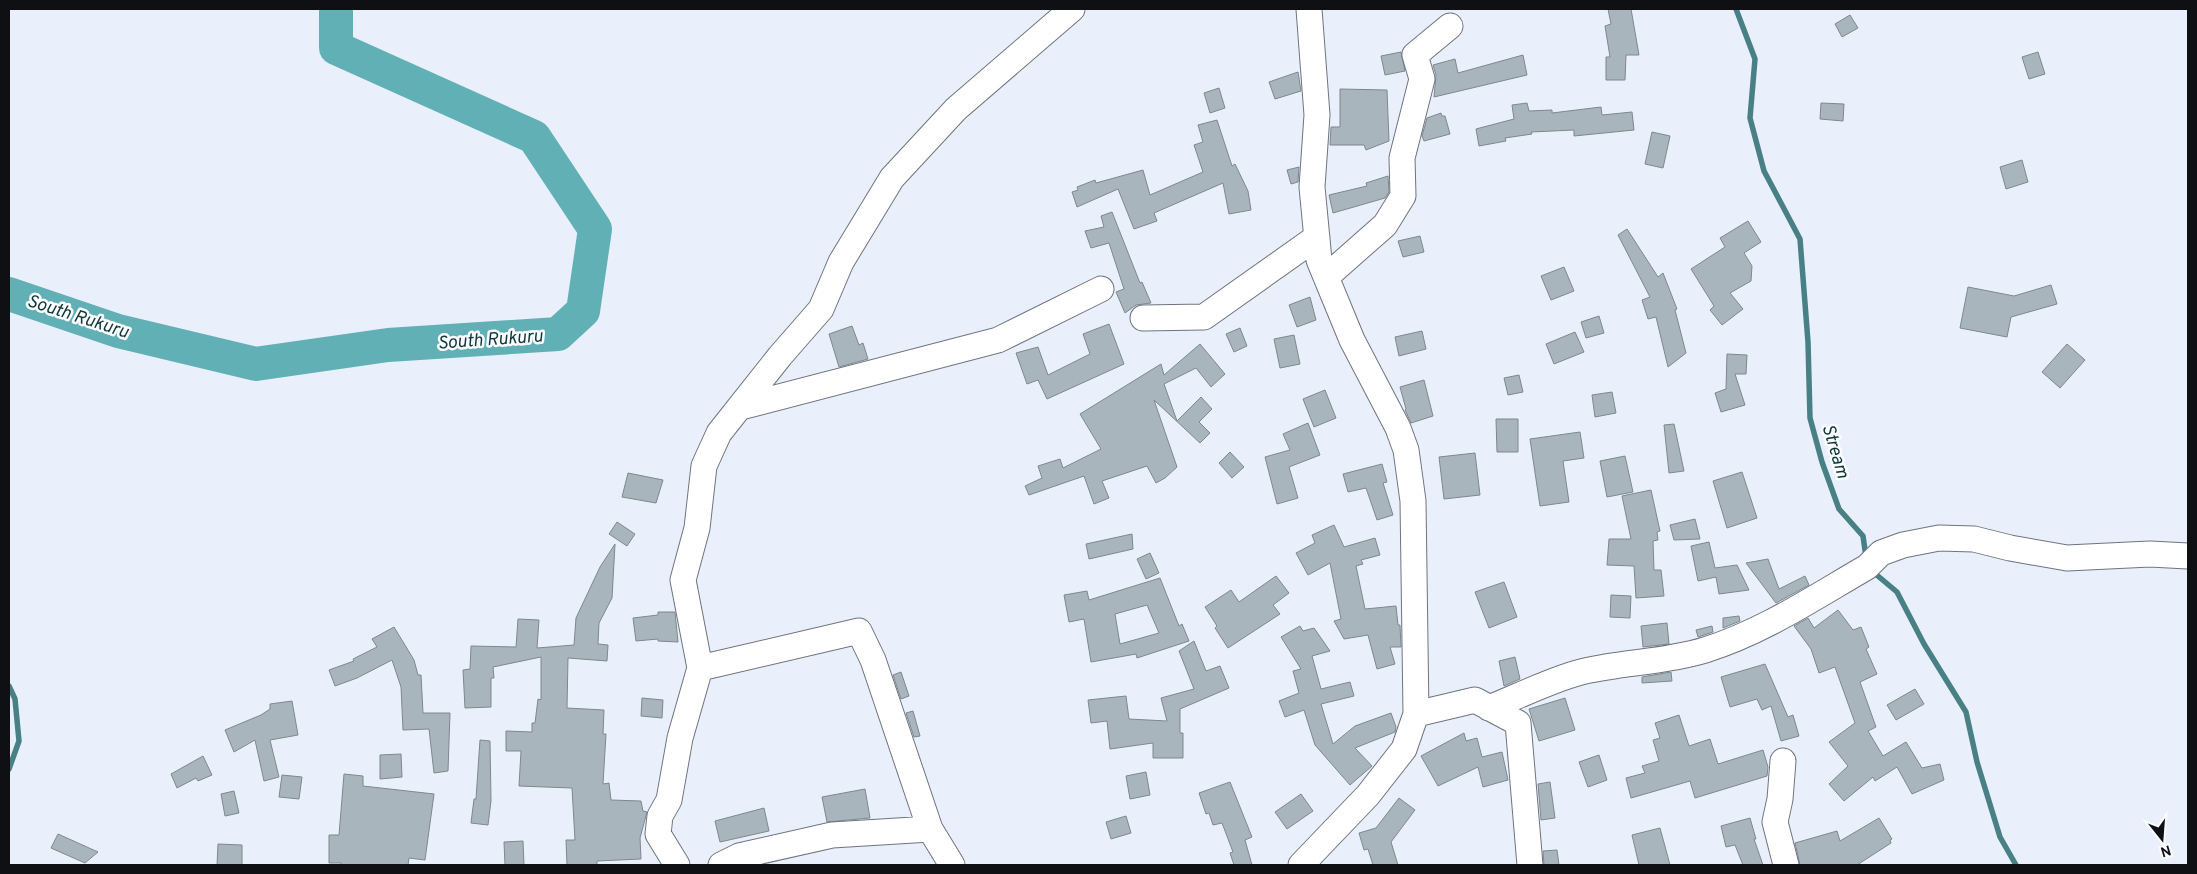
<svg xmlns="http://www.w3.org/2000/svg" width="2197" height="874" font-family="Overpass,sans-serif">
	<rect width="100%" height="100%" fill="#e9f0fb"/>
	<g fill="none" stroke-linecap="round" stroke-linejoin="round">
		<path stroke="#488085" stroke-width="5.5" d="M 1736,9 L 1755,59 L 1750,118 L 1764,171 L 1800,239 L 1808,342 L 1810,418 L 1822,462 L 1839,509 L 1863,536 L 1866,557
			M 1872,571 L 1897,592 L 1924,644 L 1966,712 L 1977,762 L 2000,837 L 2016,865
			M 9,686 L 15,699 L 19,741 L 9,769"/>
		<path stroke="#61b0b5" stroke-width="34" d="M 9,294 L 118,331 L 256,364 L 388,345 L 558,334 L 583,311 L 595,229 L 534,137 L 336,48 L 336,9"/>
	</g>
	<path fill="#a9b5bc" stroke="#7d888e" fill-rule="evenodd" d="M 1608,9 L 1631,9 L 1639,55 L 1626,55 L 1625,80 L 1606,80 L 1606,57 L 1610,57 L 1605,26 L 1611,24 Z
		M 1850,15 L 1858,28 L 1842,37 L 1835,24 Z
		M 1401,52 L 1405,71 L 1385,75 L 1381,56 Z
		M 2038,52 L 2045,74 L 2029,79 L 2022,57 Z
		M 1523,55 L 1527,75 L 1434,97 L 1436,75 L 1433,65 L 1455,59 L 1458,73 Z
		M 1298,72 L 1301,91 L 1275,99 L 1269,82 Z
		M 1219,88 L 1225,108 L 1210,113 L 1204,93 Z
		M 1340,89 L 1387,90 L 1389,141 L 1366,150 L 1364,145 L 1330,145 L 1331,127 L 1340,127 Z
		M 1527,103 L 1529,111 L 1552,110 L 1552,113 L 1601,107 L 1602,115 L 1632,112 L 1634,130 L 1574,136 L 1574,130 L 1531,132 L 1532,134 L 1505,138 L 1506,141 L 1479,146 L 1476,129 L 1514,119 L 1512,105 Z
		M 1821,103 L 1844,104 L 1843,121 L 1820,119 Z
		M 1441,113 L 1442,116 L 1445,116 L 1450,134 L 1424,141 L 1422,136 L 1427,118 Z
		M 1217,120 L 1232,166 L 1235,164 L 1248,191 L 1251,210 L 1229,214 L 1223,183 L 1154,213 L 1157,221 L 1134,229 L 1118,189 L 1077,207 L 1072,192 L 1078,190 L 1077,187 L 1095,180 L 1096,183 L 1143,170 L 1150,195 L 1203,172 L 1194,145 L 1203,142 L 1198,125 Z
		M 1652,132 L 1670,136 L 1663,168 L 1645,164 Z
		M 2022,160 L 2028,182 L 2006,189 L 2000,167 Z
		M 1299,167 L 1298,182 L 1291,184 L 1287,170 Z
		M 1388,176 L 1389,192 L 1385,198 L 1333,213 L 1329,195 L 1367,186 L 1366,183 Z
		M 1112,212 L 1140,283 L 1142,282 L 1151,303 L 1136,305 L 1125,313 L 1116,292 L 1124,289 L 1109,243 L 1091,248 L 1085,231 L 1104,227 L 1101,216 Z
		M 1748,221 L 1761,242 L 1744,253 L 1752,266 L 1751,281 L 1730,293 L 1743,309 L 1722,325 L 1710,310 L 1714,306 L 1691,269 L 1725,247 L 1720,238 Z
		M 1627,229 L 1658,277 L 1663,273 L 1677,309 L 1675,310 L 1686,353 L 1668,367 L 1656,317 L 1648,319 L 1642,300 L 1650,297 L 1618,235 Z
		M 1420,236 L 1424,252 L 1403,257 L 1398,241 Z
		M 1564,267 L 1574,291 L 1551,300 L 1541,276 Z
		M 2051,285 L 2057,304 L 2011,317 L 2007,337 L 1960,328 L 1968,287 L 2014,296 Z
		M 1310,297 L 1316,320 L 1297,327 L 1289,305 Z
		M 1599,316 L 1604,333 L 1586,338 L 1581,322 Z
		M 1109,324 L 1124,364 L 1047,399 L 1038,380 L 1027,384 L 1016,353 L 1038,347 L 1048,375 L 1090,354 L 1083,334 Z
		M 852,326 L 859,345 L 863,343 L 868,359 L 839,367 L 829,334 Z
		M 1240,328 L 1247,346 L 1234,352 L 1226,334 Z
		M 1422,331 L 1426,349 L 1399,356 L 1395,337 Z
		M 1575,332 L 1584,352 L 1554,364 L 1546,344 Z
		M 1294,335 L 1300,364 L 1280,368 L 1274,339 Z
		M 1200,344 L 1225,374 L 1211,387 L 1196,368 L 1164,384 L 1177,421 L 1201,397 L 1212,409 L 1199,422 L 1210,433 L 1200,443 L 1154,400 L 1177,467 L 1165,478 L 1156,483 L 1147,466 L 1102,481 L 1109,498 L 1094,504 L 1084,476 L 1029,495 L 1025,486 L 1042,478 L 1038,466 L 1060,459 L 1063,468 L 1101,449 L 1080,414 L 1161,364 L 1164,375 Z
		M 2067,344 L 2085,360 L 2060,388 L 2042,372 Z
		M 1727,354 L 1747,355 L 1746,374 L 1735,374 L 1745,405 L 1721,412 L 1715,393 L 1726,389 Z
		M 1519,375 L 1523,392 L 1508,395 L 1504,378 Z
		M 1424,380 L 1433,416 L 1411,423 L 1405,410 L 1406,409 L 1400,387 Z
		M 1325,390 L 1336,418 L 1314,427 L 1303,399 Z
		M 1612,392 L 1616,413 L 1595,417 L 1592,395 Z
		M 1496,419 L 1518,419 L 1518,452 L 1497,452 Z
		M 1308,423 L 1320,455 L 1289,467 L 1298,498 L 1277,504 L 1265,457 L 1290,450 L 1283,434 Z
		M 1674,424 L 1684,471 L 1669,473 L 1664,425 Z
		M 1580,432 L 1584,458 L 1563,461 L 1569,502 L 1540,506 L 1530,439 Z
		M 1230,452 L 1244,467 L 1232,478 L 1219,463 Z
		M 1475,453 L 1480,495 L 1444,499 L 1439,457 Z
		M 1625,456 L 1633,492 L 1607,497 L 1600,461 Z
		M 1382,464 L 1387,482 L 1383,483 L 1393,515 L 1377,520 L 1366,488 L 1348,492 L 1343,474 Z
		M 1742,472 L 1757,518 L 1727,528 L 1713,481 Z
		M 628,473 L 663,480 L 656,503 L 622,497 Z
		M 1651,490 L 1660,531 L 1657,532 L 1658,540 L 1653,541 L 1654,570 L 1661,570 L 1664,596 L 1636,598 L 1634,566 L 1607,565 L 1609,539 L 1631,539 L 1622,496 Z
		M 1695,519 L 1700,539 L 1674,540 L 1670,525 Z
		M 617,522 L 635,534 L 627,546 L 609,534 Z
		M 1334,525 L 1344,547 L 1375,538 L 1380,555 L 1361,560 L 1363,564 L 1356,566 L 1365,609 L 1396,606 L 1398,625 L 1400,625 L 1401,647 L 1390,647 L 1395,664 L 1377,669 L 1368,635 L 1344,639 L 1334,621 L 1341,619 L 1330,563 L 1308,575 L 1296,553 L 1315,543 L 1312,535 Z
		M 1132,534 L 1133,549 L 1089,559 L 1086,544 Z
		M 1709,542 L 1715,568 L 1737,565 L 1749,590 L 1719,594 L 1716,577 L 1698,581 L 1691,546 Z
		M 615,544 L 612,598 L 599,623 L 598,644 L 608,645 L 607,661 L 568,658 L 567,708 L 604,710 L 603,734 L 606,734 L 603,784 L 609,783 L 611,800 L 641,801 L 643,811 L 647,812 L 640,838 L 641,859 L 597,861 L 597,865 L 567,865 L 566,840 L 575,840 L 572,788 L 519,786 L 521,751 L 506,751 L 506,731 L 532,732 L 532,723 L 535,723 L 538,699 L 541,700 L 541,657 L 493,667 L 494,678 L 491,678 L 491,707 L 465,708 L 463,670 L 470,669 L 471,646 L 516,647 L 518,619 L 539,620 L 537,648 L 574,645 L 576,618 L 600,567 Z
		M 1150,553 L 1159,573 L 1146,579 L 1137,559 Z
		M 1768,559 L 1779,589 L 1805,576 L 1809,585 L 1776,603 L 1746,563 Z
		M 1276,576 L 1289,593 L 1273,605 L 1280,614 L 1228,648 L 1215,628 L 1217,626 L 1205,607 L 1231,590 L 1239,602 Z
		M 1160,578 L 1179,626 L 1182,624 L 1189,641 L 1137,658 L 1136,654 L 1091,662 L 1084,619 L 1069,622 L 1064,595 L 1087,591 L 1089,600 ZM 1147,605 L 1159,633 L 1120,644 L 1115,614 Z
		M 1504,582 L 1517,617 L 1489,628 L 1475,592 Z
		M 1611,595 L 1631,596 L 1630,618 L 1610,617 Z
		M 1838,610 L 1853,630 L 1861,627 L 1869,647 L 1866,649 L 1877,674 L 1860,682 L 1876,727 L 1868,731 L 1883,756 L 1906,742 L 1922,768 L 1940,764 L 1944,780 L 1912,794 L 1897,767 L 1875,781 L 1873,777 L 1844,801 L 1829,784 L 1848,766 L 1829,742 L 1855,723 L 1835,667 L 1819,673 L 1811,649 L 1794,626 L 1808,618 L 1814,628 Z
		M 658,612 L 675,612 L 678,642 L 658,641 L 658,639 L 636,641 L 633,618 L 658,615 Z
		M 1739,616 L 1740,621 L 1723,628 L 1723,618 Z
		M 1667,623 L 1669,644 L 1643,647 L 1641,626 Z
		M 1300,626 L 1303,631 L 1314,628 L 1330,651 L 1312,656 L 1321,689 L 1350,682 L 1354,696 L 1321,704 L 1333,744 L 1355,726 L 1391,713 L 1396,727 L 1395,732 L 1355,748 L 1372,766 L 1350,785 L 1315,745 L 1304,710 L 1285,717 L 1279,701 L 1299,693 L 1293,671 L 1301,669 L 1281,637 Z
		M 1712,626 L 1713,632 L 1698,637 L 1696,630 Z
		M 394,627 L 414,660 L 418,675 L 421,675 L 423,713 L 450,713 L 448,771 L 434,773 L 429,729 L 403,730 L 401,687 L 392,660 L 357,678 L 335,686 L 329,670 L 354,661 L 353,659 L 377,647 L 372,639 Z
		M 1194,641 L 1206,671 L 1220,666 L 1229,688 L 1180,709 L 1180,733 L 1183,733 L 1183,758 L 1153,758 L 1153,743 L 1110,749 L 1107,721 L 1091,723 L 1088,700 L 1126,696 L 1129,719 L 1167,721 L 1161,698 L 1194,689 L 1179,651 Z
		M 1515,657 L 1520,679 L 1504,686 L 1499,661 Z
		M 1765,664 L 1788,717 L 1793,715 L 1799,736 L 1781,741 L 1771,706 L 1762,710 L 1757,699 L 1730,707 L 1721,677 Z
		M 901,672 L 909,696 L 901,699 L 893,675 Z
		M 1671,672 L 1672,681 L 1642,683 L 1642,677 Z
		M 1915,689 L 1924,704 L 1896,720 L 1887,705 Z
		M 642,698 L 663,700 L 662,718 L 641,716 Z
		M 1565,698 L 1575,730 L 1539,741 L 1529,709 Z
		M 292,701 L 298,735 L 270,740 L 279,777 L 264,781 L 255,740 L 234,752 L 225,730 L 261,715 L 270,709 L 270,704 Z
		M 913,711 L 920,736 L 914,737 L 906,713 Z
		M 1679,715 L 1689,746 L 1710,739 L 1718,764 L 1763,750 L 1768,767 L 1767,776 L 1695,798 L 1690,781 L 1631,798 L 1626,778 L 1645,773 L 1642,766 L 1659,761 L 1653,740 L 1660,738 L 1655,723 Z
		M 1464,733 L 1466,741 L 1477,738 L 1482,757 L 1502,752 L 1508,780 L 1483,787 L 1478,767 L 1438,786 L 1421,756 Z
		M 480,740 L 490,741 L 491,801 L 488,825 L 471,823 L 474,799 L 476,799 Z
		M 401,754 L 402,777 L 380,779 L 380,755 Z
		M 1599,755 L 1607,780 L 1588,787 L 1579,762 Z
		M 203,756 L 212,775 L 198,781 L 196,778 L 177,788 L 171,774 Z
		M 1146,772 L 1150,795 L 1130,799 L 1126,776 Z
		M 344,774 L 363,776 L 363,786 L 434,794 L 425,860 L 409,858 L 408,865 L 341,865 L 341,863 L 329,863 L 329,835 L 339,835 Z
		M 282,775 L 302,777 L 299,799 L 279,797 Z
		M 1230,782 L 1252,837 L 1245,840 L 1252,865 L 1234,865 L 1230,853 L 1233,852 L 1222,823 L 1213,825 L 1209,813 L 1206,814 L 1199,793 Z
		M 1550,782 L 1555,818 L 1541,820 L 1538,784 Z
		M 865,789 L 870,818 L 827,822 L 822,797 Z
		M 234,791 L 239,813 L 225,816 L 221,794 Z
		M 1301,794 L 1313,811 L 1287,829 L 1275,812 Z
		M 1399,798 L 1415,810 L 1391,842 L 1398,865 L 1373,865 L 1368,849 L 1364,850 L 1359,833 L 1376,828 Z
		M 764,808 L 769,831 L 720,842 L 715,821 Z
		M 1126,816 L 1131,833 L 1111,839 L 1106,822 Z
		M 1750,818 L 1756,839 L 1754,839 L 1763,865 L 1743,865 L 1735,845 L 1726,847 L 1721,826 Z
		M 1879,818 L 1892,839 L 1890,840 L 1891,843 L 1857,865 L 1800,865 L 1795,843 L 1837,831 L 1840,841 Z
		M 1660,828 L 1670,865 L 1639,865 L 1632,835 Z
		M 58,834 L 98,852 L 85,863 L 51,848 Z
		M 523,841 L 524,865 L 505,865 L 504,842 Z
		M 218,844 L 242,845 L 242,865 L 217,865 Z
		M 1557,850 L 1559,865 L 1544,865 L 1543,851 Z"/>
	<g fill="none" stroke-linecap="round" stroke-linejoin="round">
		<defs>
			<path id="minor" d="M 1326,277 L 1385,225 L 1403,196 L 1402,158 L 1422,79 L 1415,55 L 1450,26
				M 1143,318 L 1204,317 L 1317,237
				M 741,407 L 998,340 L 1101,289
				M 700,668 L 859,631 L 873,660 L 930,829 L 952,865
				M 1489,708 C 1517,697 1557,677 1585,671 C 1625,662 1666,662 1705,650 C 1763,632 1815,597 1867,567 L 1881,553 L 1903,545 L 1939,538 L 1974,539 L 2010,548 L 2067,558 L 2150,554 L 2188,556
				M 1416,714 L 1475,700 L 1518,723 L 1530,865
				M 1783,761 L 1780,799 L 1775,822 L 1786,865
				M 677,865 L 658,834 L 660,816 L 669,800 L 680,738 L 700,668 L 683,580 L 697,528 L 704,466 L 719,433 L 780,356 L 821,309 L 841,262 L 892,178 L 956,109 L 1072,9
				M 721,865 L 739,856 L 832,835 L 930,829
				M 1301,865 L 1368,795 L 1404,749 L 1416,714 L 1413,501 L 1406,450 L 1398,428 L 1352,340 L 1319,260 L 1312,187 L 1317,115 L 1309,9"/>
		</defs>
		<use href="#minor" stroke="#6e747e" stroke-width="27"/>
		<use href="#minor" stroke="#fff" stroke-width="25"/>
	</g>
	<g text-anchor="middle" stroke-width="5" stroke-linejoin="round" paint-order="stroke">
		<g font-size="18" font-style="italic" fill="#0e3638" stroke="#fbfcff">
			<text transform="translate(78 316) rotate(18)" y="6">South Rukuru</text>
			<text transform="translate(490 339) rotate(-4)" y="6">South Rukuru</text>
			<text transform="translate(1836 451) rotate(73)" y="6">Stream</text>
		</g>
	</g>
	<rect width="2197" height="874" fill="none" stroke="#0e1014" stroke-width="20"/>
	<g transform="translate(2162 839) rotate(163)" stroke="#fbfcff" stroke-width="4" paint-order="stroke">
	<path d="M0-4L9 19L0 12L-9 19Z" fill="#0e1014"/>
	<text y="-8" font-size="14" font-weight="bold" text-anchor="middle" fill="#0e1014">N</text>
	</g>
</svg>
